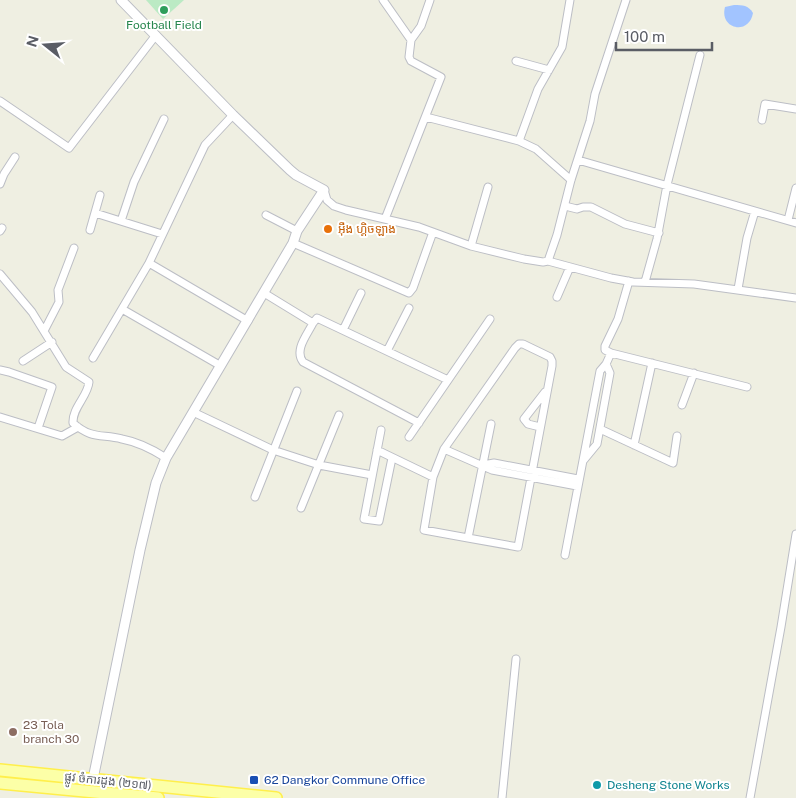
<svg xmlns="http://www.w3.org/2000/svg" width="796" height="798" font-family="'Public Sans','Noto Sans Khmer',sans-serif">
	<rect width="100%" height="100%" fill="#efefe2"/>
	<path fill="#bbeac4" d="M 146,0 L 184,0 L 163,19 Z"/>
	<path fill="#a2c4ff" d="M 734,5 C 743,5 748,5 753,13 C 749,36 719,29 725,7 Z"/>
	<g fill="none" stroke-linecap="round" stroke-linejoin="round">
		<defs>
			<path id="minor" d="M 383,0 L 411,40 L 409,57 L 411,61 L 441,77 L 385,219
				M 411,40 L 421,26 L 430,0
				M 516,61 L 549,70
				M 0,101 L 69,148 L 156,35
				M 426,117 L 519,141 L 536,149 L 571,180
				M 762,120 L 765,104 L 796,109
				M 519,141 L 538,89 L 562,47 L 570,0
				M 578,160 L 796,223
				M 0,184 L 4,174 L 15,157
				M 324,190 L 327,200 L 334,206 L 346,210 L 419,227 L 471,246 L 524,259 L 543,262 L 548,261 L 611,278 L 633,282 L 694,284 L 796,298
				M 565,206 L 577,209 L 583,207 L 591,207 L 625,224 L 659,233
				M 95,213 L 162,234
				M 266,215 L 297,231
				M 788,220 L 796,188
				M 121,221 L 134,182 L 164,119
				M 90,230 L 100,195
				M 0,231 L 2,228
				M 293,243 L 409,293 L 413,288 L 433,232
				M 471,246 L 488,187
				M 548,261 L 557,235 L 571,180 L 590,121 L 595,94 L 626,0
				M 149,263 L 248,321
				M 0,274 L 32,312 L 66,367 L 89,382 C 88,396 72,408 73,423 C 91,439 101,434 122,439 C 138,442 152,449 166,458
				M 629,281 L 618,319 L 605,346 L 605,350 L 611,353 L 747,387
				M 645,282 L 657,239 L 667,185 L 700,55
				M 738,289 L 747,238 L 755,211
				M 264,293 L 313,323 L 317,318 L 448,380
				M 557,297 L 570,267
				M 122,309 L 221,366
				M 313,323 C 307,335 294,350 303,362 L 419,423
				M 343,330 L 361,293
				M 44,331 L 59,302 L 58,290 L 74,248
				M 387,351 L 409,308
				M 93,358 L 149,263 L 205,145 L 233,115
				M 23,361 L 52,342
				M 0,370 L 9,372 L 52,387 L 38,428
				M 682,405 L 694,373
				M 193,412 L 273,450 L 319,465 L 372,475
				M 0,417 L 62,436 L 78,427
				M 540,427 L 528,424 L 524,419 L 545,392
				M 600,429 L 673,463 L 677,436
				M 381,430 L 364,519 L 379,521 L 392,458
				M 409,437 L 490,319
				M 634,445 L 652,363
				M 444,449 L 492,470 L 577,486
				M 377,450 L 433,477
				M 583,461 L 597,444 L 610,373 L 606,364
				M 483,465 L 494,463 L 578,479
				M 255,497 L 297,391
				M 301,508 L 339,415
				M 468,538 L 518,547 L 552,366 L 552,361 L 550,357 L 523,344 L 519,344 L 515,348 L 444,449 L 433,477 L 424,530 L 468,538 L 491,424
				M 565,555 L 600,371 L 606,364 L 611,353
				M 502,798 L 516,659
				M 750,798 L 781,627 L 796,534"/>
			<path id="tertiary" d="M 93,779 L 140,550 L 156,483 L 166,458 L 293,243 L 297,231 L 324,190 L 296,175 L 290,170 L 233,115 L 121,0"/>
			<path id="primary" d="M 0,770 L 276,798
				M 0,783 L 158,798"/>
		</defs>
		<use href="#minor" stroke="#bcbec5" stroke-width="9"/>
		<use href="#tertiary" stroke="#bcbec5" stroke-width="11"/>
		<use href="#primary" stroke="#ffef4b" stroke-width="14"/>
		<use href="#minor" stroke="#fff" stroke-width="7"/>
		<use href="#tertiary" stroke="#fff" stroke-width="9"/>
		<use href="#primary" stroke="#fcffa7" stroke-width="11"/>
	</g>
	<circle fill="#2e9e5b" stroke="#fff" stroke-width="2" cx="164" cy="10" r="5"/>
	<circle fill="#e8710a" stroke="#fff" stroke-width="2" cx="328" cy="229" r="5"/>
	<circle fill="#8d6e63" stroke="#fff" stroke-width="2" cx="13" cy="732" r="5"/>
	<rect fill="#1a4fb4" stroke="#fff" stroke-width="2" x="249" y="775" width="10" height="10" rx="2.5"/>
	<circle fill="#0f9aa8" stroke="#fff" stroke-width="2" cx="597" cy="785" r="5"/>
	<g text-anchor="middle" stroke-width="4" stroke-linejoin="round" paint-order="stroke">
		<g font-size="12" fill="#27864d" stroke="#fff">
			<text x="164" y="29">Football Field</text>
		</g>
		<g font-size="12" fill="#c56008" stroke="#fff" text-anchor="start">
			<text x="338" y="233">អ៊ឹង ហ្គិចឡាង</text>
		</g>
		<g font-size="12" fill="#785e54" stroke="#fff" text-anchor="start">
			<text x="23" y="729">23 Tola<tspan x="23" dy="14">branch 30</tspan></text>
		</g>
		<g font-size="12" fill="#164399" stroke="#fff" text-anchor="start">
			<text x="264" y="784">62 Dangkor Commune Office</text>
		</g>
		<g font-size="12" fill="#5a5d65" stroke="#fff">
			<text transform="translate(108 781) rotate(6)" y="4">ផ្លូវ ចំការដូង (២១៧)</text>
		</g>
		<g font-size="12" fill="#0d838f" stroke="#fff" text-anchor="start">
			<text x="607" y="789">Desheng Stone Works</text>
		</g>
	</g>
	<g transform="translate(45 45) rotate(287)" stroke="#ffffff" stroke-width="4" paint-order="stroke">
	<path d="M0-4L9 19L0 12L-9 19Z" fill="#5a5d65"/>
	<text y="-8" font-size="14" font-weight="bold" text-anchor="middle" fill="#5a5d65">N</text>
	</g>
	<path d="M616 42v8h96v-8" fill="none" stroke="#5a5d65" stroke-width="2.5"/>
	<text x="624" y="42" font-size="15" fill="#5a5d65" stroke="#ffffff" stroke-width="4" paint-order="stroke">100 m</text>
</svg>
